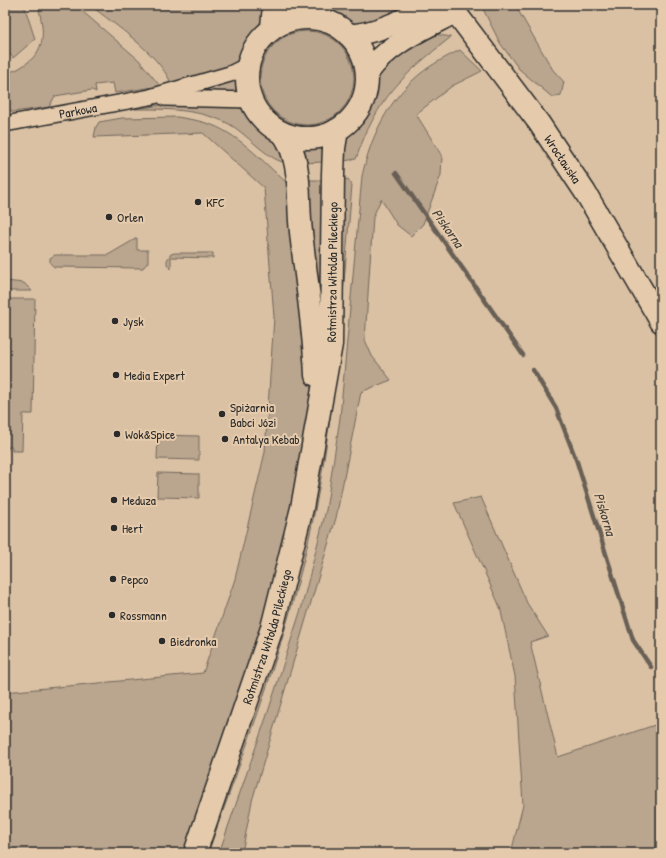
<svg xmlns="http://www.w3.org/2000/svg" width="666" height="858" font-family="'Patrick Hand',sans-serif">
	<rect width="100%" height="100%" fill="#dac1a4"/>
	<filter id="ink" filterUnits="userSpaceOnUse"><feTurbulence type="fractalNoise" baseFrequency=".025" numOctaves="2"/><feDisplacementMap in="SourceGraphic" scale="8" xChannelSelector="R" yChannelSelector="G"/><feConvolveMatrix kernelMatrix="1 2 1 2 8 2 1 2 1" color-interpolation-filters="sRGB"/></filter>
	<g filter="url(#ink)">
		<path fill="#baa58e" stroke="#72685c" d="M 5,5 L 24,5 L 35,39 L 13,58 L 5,47 Z
			M 38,5 L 75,5 L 139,60 L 160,86 L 115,93 L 113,83 L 95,85 L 96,92 L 92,90 L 55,96 L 49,107 L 13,112 L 5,108 C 5,99 2,84 6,77 C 9,70 16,71 21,67 C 48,51 44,31 38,5 Z
			M 90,5 L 265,5 C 264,19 258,26 251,38 C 246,45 244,53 239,60 C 229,75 188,79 171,83 C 157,52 116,26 90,5 Z
			M 324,5 L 415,5 L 398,16 L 353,25 L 329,11 Z
			M 481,5 L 515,5 L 553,70 L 564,82 L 561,95 L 552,97 L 519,69 L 500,43 Z
			M260 78a47 47 0 1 1 94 0a47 47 0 1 1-94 0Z
			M 434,34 L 451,37 C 402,76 377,98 356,159 L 344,161 L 346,140 L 364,116 L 371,102 L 376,76 L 381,64 Z
			M 460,50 L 482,71 L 452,86 L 416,114 L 442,156 L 441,175 L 423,224 L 411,236 L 397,225 L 381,199 L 373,217 L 365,340 L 372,356 L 391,380 L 361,392 L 336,518 L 252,801 L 242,853 L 219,853 L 268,712 L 302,606 L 326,510 L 340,418 L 362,176 C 371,136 388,100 420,74 C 432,64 446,57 460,50 Z
			M 235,80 L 236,94 L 184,91 Z
			M 223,104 L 234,105 L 244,110 L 259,128 L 277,141 L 291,163 C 270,165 246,131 225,122 C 196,109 167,109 135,109 L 161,105 Z
			M 178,117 C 187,119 197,120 206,123 C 237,132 262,161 286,182 L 292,181 L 310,344 L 311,396 L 308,429 L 269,610 L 188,853 L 5,853 L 5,692 L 203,673 L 235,579 L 265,452 L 274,317 L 264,188 L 203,133 L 94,137 L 96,127 L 99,122 L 122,118 Z
			M 323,147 L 324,162 L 303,163 L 302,148 Z
			M 348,179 L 352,185 C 341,315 334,445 301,571 C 277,667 241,760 208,853 L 204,853 L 281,631 L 342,180 Z
			M 303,180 L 324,180 L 324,339 Z
			M 137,238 L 137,250 L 148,250 L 148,262 L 143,268 L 54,267 L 50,263 L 50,258 L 55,255 L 108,255 Z
			M 175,253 L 213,253 L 213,258 L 171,257 L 171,269 L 167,264 L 167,260 L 171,254 Z
			M 5,281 L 24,283 L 32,291 L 5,291 Z
			M 5,299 L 35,299 L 33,414 L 23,414 L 22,451 L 12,451 L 12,447 L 8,447 L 7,451 L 5,451 Z
			M 158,435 L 199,436 L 199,460 L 157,459 Z
			M 158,473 L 199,474 L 199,498 L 157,497 Z
			M 481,497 L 527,603 L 548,636 L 530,642 L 558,757 L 661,723 L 661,853 L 511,853 L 523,805 L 515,676 L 500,607 L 454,503 Z"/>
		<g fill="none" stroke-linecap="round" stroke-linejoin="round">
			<path stroke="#675f55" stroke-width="4.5" d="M 396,173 L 523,355
				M 533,370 L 556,408 L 577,462 L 633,640 L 651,667"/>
			<defs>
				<g id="minor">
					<path d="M 165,98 L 251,100"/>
					<path id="s1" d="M 5,124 L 150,97 L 230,74 L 248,65"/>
				</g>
				<g id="secondary">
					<path id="s2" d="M 450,5 L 539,123 L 585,192 L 661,322"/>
					<path d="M 348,35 C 378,34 404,19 430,5"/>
					<path d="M 367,74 C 388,43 424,29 456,12"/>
				</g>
				<g id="primary">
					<circle cx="307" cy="78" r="60"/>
					<path d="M 272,28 L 274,5"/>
					<path d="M 284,134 C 303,164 297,199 301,232 C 306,280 314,327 316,375"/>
					<path id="s3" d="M 195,853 L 272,628 L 302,508 L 331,344 L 333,174 L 334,148 L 337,130"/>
				</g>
			</defs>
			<use href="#minor" stroke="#2b2b2b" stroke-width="18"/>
			<use href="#secondary" stroke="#2b2b2b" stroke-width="24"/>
			<use href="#primary" stroke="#2b2b2b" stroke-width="25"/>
			<use href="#minor" stroke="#e5cbac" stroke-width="15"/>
			<use href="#secondary" stroke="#e5cbac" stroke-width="21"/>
			<use href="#primary" stroke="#e5cbac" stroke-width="22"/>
		</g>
	</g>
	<g fill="#2b2b2b" stroke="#e5cbac" stroke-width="1.5">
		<circle cx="198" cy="202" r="4"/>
		<circle cx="109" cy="217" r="4"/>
		<circle cx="115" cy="321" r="4"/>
		<circle cx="116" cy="375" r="4"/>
		<circle cx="222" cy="414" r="4"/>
		<circle cx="117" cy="434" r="4"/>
		<circle cx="225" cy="439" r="4"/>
		<circle cx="114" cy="500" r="4"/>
		<circle cx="114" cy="528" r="4"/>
		<circle cx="113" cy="579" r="4"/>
		<circle cx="112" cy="615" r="4"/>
		<circle cx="162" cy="641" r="4"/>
	</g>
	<g text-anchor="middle" stroke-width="4" stroke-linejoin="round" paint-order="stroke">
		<g font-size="13" fill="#2b2b2b" stroke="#e5cbac">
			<text dy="5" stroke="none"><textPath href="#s1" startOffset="74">Parkowa</textPath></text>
			<text dy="5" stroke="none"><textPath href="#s2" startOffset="191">Wrocławska</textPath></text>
			<text dy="5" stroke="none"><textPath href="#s3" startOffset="600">Rotmistrza Witolda Pileckiego</textPath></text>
			<text dy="5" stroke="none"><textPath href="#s3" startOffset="228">Rotmistrza Witolda Pileckiego</textPath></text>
		</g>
		<g font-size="13" fill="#2b2b2b" stroke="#e5cbac" text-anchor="start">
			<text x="206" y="207">KFC</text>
			<text x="117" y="222">Orlen</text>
			<text x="123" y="326">Jysk</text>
			<text x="124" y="380">Media Expert</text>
			<text x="230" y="412">Spiżarnia<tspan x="230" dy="15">Babci Józi</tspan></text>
			<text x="125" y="439">Wok&amp;Spice</text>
			<text x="233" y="444">Antalya Kebab</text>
			<text x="122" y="505">Meduza</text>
			<text x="122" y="533">Hert</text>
			<text x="121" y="584">Pepco</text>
			<text x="120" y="620">Rossmann</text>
			<text x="170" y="646">Biedronka</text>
		</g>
		<g font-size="14" font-style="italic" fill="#44403c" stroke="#e5cbac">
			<text transform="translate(448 228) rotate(55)" y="5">Piskorna</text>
			<text transform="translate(605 514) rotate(73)" y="5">Piskorna</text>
		</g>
	</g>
	<rect width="666" height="858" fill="none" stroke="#e5cbac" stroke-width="20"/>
	<rect x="10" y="10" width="646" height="838" fill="none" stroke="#2b2b2b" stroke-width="1.5" filter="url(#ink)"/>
</svg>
